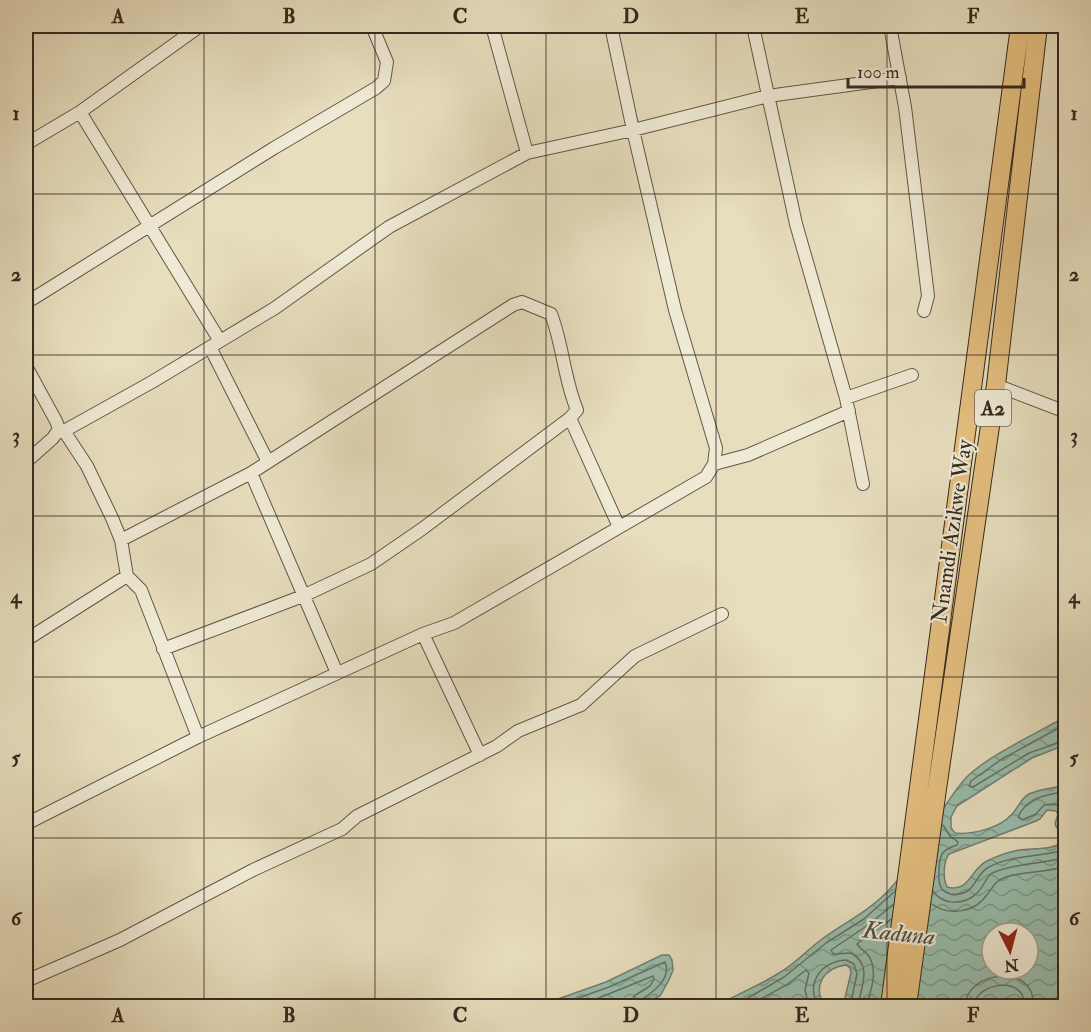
<svg xmlns="http://www.w3.org/2000/svg" width="1091" height="1032" font-family="'IM FELL Double Pica',serif">
	<defs>
		<pattern id="water-waves" width="16" height="10" patternUnits="userSpaceOnUse" patternTransform="scale(1.5)"><rect width="16" height="10" fill="#98bdac"/><path d="M0 5q4-4 8 0t8 0" fill="none" stroke="#7d9a8b"/></pattern>
	</defs>
	<rect width="100%" height="100%" fill="#e7debe"/>
	<filter id="stains"><feTurbulence type="fractalNoise" baseFrequency=".00333" numOctaves="4"/><feColorMatrix values="0 0 0 0 .2 0 0 0 0 .09 0 0 0 0 .02 0 0 0 .5 -.17"/></filter>
	<radialGradient id="worn" r=".72"><stop offset=".6" stop-color="#630" stop-opacity="0"/><stop offset="1" stop-color="#630" stop-opacity=".3"/></radialGradient>
	<path fill="url(#water-waves)" stroke="#708173" stroke-width="1.5" fill-rule="evenodd" d="M 1065,717 L 1065,745 L 1032,758 L 957,806 L 951,817 L 951,828 L 955,833 C 971,835 1000,828 1011,815 C 1018,809 1020,799 1029,794 C 1040,789 1054,788 1065,785 L 1065,828 L 1057,828 L 1055,824 L 1058,814 L 1056,811 L 1047,810 L 1040,819 L 1036,821 L 949,854 C 943,862 943,879 947,887 C 970,893 970,869 987,861 C 997,856 1008,852 1019,850 C 1035,848 1051,850 1065,842 L 1065,1006 L 1010,1006 L 1011,1002 L 1007,998 L 977,1006 L 843,1006 L 851,973 L 850,968 L 846,965 C 823,968 812,987 825,1006 L 715,1006 C 736,995 759,986 779,973 C 795,964 807,950 822,939 C 844,923 869,911 888,891 C 919,858 935,813 965,779 C 986,756 1038,733 1065,717 ZM 992,933 L 1028,933 L 1028,969 L 992,969 Z
		M 662,955 L 669,955 L 672,960 L 673,970 L 669,980 L 660,996 L 640,1006 L 538,1006 L 606,982 Z"/>
	<g fill="none" stroke-linecap="round" stroke-linejoin="round">
		<path stroke="#667265" stroke-width="1.5" d="M 1066,724 L 1002,759 L 971,781 L 969,786 L 973,787 L 1029,753 L 1066,740
			M 1066,791 C 1045,796 1028,796 1018,817 L 1022,820 L 1036,814 L 1044,805 L 1054,804 L 1062,808 L 1066,822
			M 943,825 L 950,836 L 958,842 L 957,845 C 951,847 945,849 942,854 C 939,860 939,867 939,873 C 938,888 943,896 959,894 C 976,892 976,873 989,867 C 1013,854 1041,858 1066,849
			M 933,891 C 943,906 965,905 977,893 C 984,887 985,878 992,873 C 1018,862 1041,865 1066,857
			M 932,904 C 948,916 974,913 986,896 C 993,888 994,881 1006,877 C 1025,871 1046,873 1066,866
			M 556,1006 L 609,987 L 665,962 C 672,979 653,992 641,1000 L 639,1006
			M 579,1006 L 653,976 L 654,979 L 650,986 L 634,996 L 631,1006
			M 729,1006 L 748,998 L 784,977 L 826,943 L 864,919 L 894,892
			M 748,1006 L 788,984 L 806,970 L 809,973 L 805,990 L 809,1006
			M 818,1006 C 806,983 820,962 846,960 L 854,964 L 857,974 L 850,1006
			M 858,1006 C 861,987 873,965 851,953 L 833,954 L 831,950 L 868,925 L 893,905
			M 867,1006 C 870,991 878,974 870,958 C 867,952 860,949 857,944 L 891,919
			M 965,1006 C 966,970 1037,963 1033,1006
			M 974,1006 C 975,982 1027,975 1024,1006"/>
		<defs>
			<path id="minor" d="M 492,26 L 527,153
				M 753,26 L 796,224 L 846,398 L 863,484
				M 890,26 L 905,107 L 928,296 L 924,311
				M 80,112 L 220,341
				M 26,144 L 80,112 L 200,26
				M 26,303 L 274,148 L 376,88 L 384,81 L 387,62 L 372,26
				M 210,347 L 268,462
				M 26,366 L 56,421 L 59,429 L 53,438 L 26,462
				M 996,385 L 1066,412
				M 846,398 L 912,375
				M 570,418 L 619,527
				M 59,429 L 64,431 L 152,382 L 275,308 L 389,227 L 527,153 L 633,130 L 768,96 L 900,78
				M 64,431 L 87,466 L 112,518 L 121,540 L 127,576 L 141,590 L 198,737
				M 714,464 L 748,455 L 849,411
				M 251,473 L 337,673
				M 121,540 L 251,473 L 513,305 L 522,302 L 551,314 C 563,345 564,379 577,410 L 570,418 L 422,529 L 371,564 L 303,596 L 163,649
				M 423,634 L 480,755
				M 26,640 L 127,576
				M 26,824 L 198,737 L 423,634 L 454,623 L 706,477 L 714,464 L 716,448 L 675,310 L 633,130 L 611,26
				M 26,981 L 120,940 L 253,870 L 342,829 L 357,816 L 497,746 L 518,731 L 581,705 L 635,656 L 722,614"/>
			<path id="highway" d="M 890,1006 L 1020,26
				M 907,1006 L 937,789 L 996,385 L 1038,26"/>
		</defs>
		<use href="#minor" stroke="#625646" stroke-width="14"/>
		<use href="#highway" stroke="#35281e" stroke-width="20"/>
		<use href="#minor" stroke="#efead5" stroke-width="12"/>
		<use href="#highway" stroke="#e4bf7f" stroke-width="18"/>
	</g>
	<path fill="none" stroke="#35281e" stroke-width="1.5" stroke-opacity="0.55" d="M 204,26 L 204,1006M 375,26 L 375,1006M 546,26 L 546,1006M 716,26 L 716,1006M 887,26 L 887,1006M 26,194 L 1066,194M 26,355 L 1066,355M 26,516 L 1066,516M 26,677 L 1066,677M 26,838 L 1066,838"/>
	<g text-anchor="middle" stroke-width="4.5" stroke-linejoin="round" paint-order="stroke">
		<rect fill="#efead5" stroke="#6d6255" stroke-width="1.5" x="975" y="390" width="36" height="36" rx="4.5"/>
		<g font-size="21" font-weight="bold" fill="#35281e">
			<text x="993" y="415">A2</text>
		</g>
		<g font-size="22" fill="#35281e" stroke="#efead5">
			<text transform="translate(951 531) rotate(-82)" y="8">Nnamdi Azikwe Way</text>
		</g>
		<g font-size="24" font-style="italic" fill="#4e4d42" stroke="#efead5">
			<text transform="translate(899 933) rotate(6)" y="8">Kaduna</text>
		</g>
	</g>
	<rect width="1091" height="1032" fill="none" stroke="#e7debe" stroke-width="66"/>
	<g transform="translate(1010 951) rotate(174)"><circle r="28" fill="#efead5" stroke="#a59c8c" stroke-width="1.5"/>
	<path d="M0-4.5L10 22L0 15L-10 22Z" fill="#8f2418"/>
	<text y="-9" font-size="16" font-weight="bold" text-anchor="middle" fill="#35281e">N</text>
	</g>
	<path d="M848 78v9h176v-9" fill="none" stroke="#35281e" stroke-width="3"/>
	<text x="857" y="78" font-size="18" fill="#35281e" stroke="#efead5" stroke-width="4.5" paint-order="stroke">100 m</text>
	<rect x="33" y="33" width="1025" height="966" fill="none" stroke="#35281e" stroke-width="2"/>
	<g font-size="20" text-anchor="middle" font-weight="bold" fill="#35281e">
		<text x="118" y="23">A</text>
		<text x="289" y="23">B</text>
		<text x="460" y="23">C</text>
		<text x="631" y="23">D</text>
		<text x="802" y="23">E</text>
		<text x="973" y="23">F</text>
		<text x="16" y="120">1</text>
		<text x="1074" y="120">1</text>
		<text x="16" y="281">2</text>
		<text x="1074" y="281">2</text>
		<text x="16" y="442">3</text>
		<text x="1074" y="442">3</text>
		<text x="16" y="603">4</text>
		<text x="1074" y="603">4</text>
		<text x="16" y="764">5</text>
		<text x="1074" y="764">5</text>
		<text x="16" y="925">6</text>
		<text x="1074" y="925">6</text>
		<text x="118" y="1022">A</text>
		<text x="289" y="1022">B</text>
		<text x="460" y="1022">C</text>
		<text x="631" y="1022">D</text>
		<text x="802" y="1022">E</text>
		<text x="973" y="1022">F</text>
	</g>
	<rect width="100%" height="100%" filter="url(#stains)"/>
	<rect width="100%" height="100%" fill="url(#worn)"/>
</svg>
